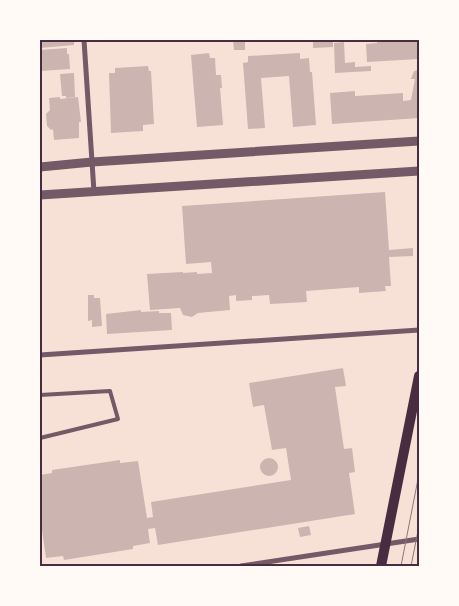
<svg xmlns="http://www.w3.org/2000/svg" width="459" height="606" font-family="'Crimson Pro',serif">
	<rect width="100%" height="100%" fill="#f7e1d7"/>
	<path fill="#ccb4b1" d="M 40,40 L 74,40 L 74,45 L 40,48 Z
		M 233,40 L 245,40 L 245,50 L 234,50 Z
		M 313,40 L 333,40 L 333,47 L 313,48 Z
		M 377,40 L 419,40 L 419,59 L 367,62 L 366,44 L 377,43 Z
		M 344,42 L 345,63 L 355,62 L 355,67 L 371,66 L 371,71 L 335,73 L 334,43 Z
		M 67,48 L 67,54 L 69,54 L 70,69 L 40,71 L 40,50 Z
		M 209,53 L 210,58 L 215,58 L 216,75 L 221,75 L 222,88 L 220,88 L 223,125 L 197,127 L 191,55 Z
		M 300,53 L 300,59 L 309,58 L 310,72 L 312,72 L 316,125 L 293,127 L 289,76 L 261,78 L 265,128 L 248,129 L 243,63 L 248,62 L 248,56 Z
		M 148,66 L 149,71 L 151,71 L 154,124 L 143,125 L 143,131 L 111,133 L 109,73 L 115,73 L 115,68 Z
		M 419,70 L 419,118 L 332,124 L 330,93 L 355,91 L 355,96 L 403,93 L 403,101 L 411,100 L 415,79 L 411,79 L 414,71 Z
		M 74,73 L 75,97 L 66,98 L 66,96 L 62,96 L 60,74 Z
		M 60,97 L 60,99 L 78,97 L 81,122 L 79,122 L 79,138 L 54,140 L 53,129 L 51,130 L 47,126 L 46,114 L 50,110 L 49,98 Z
		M 385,192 L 389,250 L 413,248 L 413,256 L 389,257 L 391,286 L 385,286 L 386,291 L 359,293 L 359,287 L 306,291 L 307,302 L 270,304 L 269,295 L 252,296 L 252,300 L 236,301 L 236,295 L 229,296 L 230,310 L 198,313 L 192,317 L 183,315 L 180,308 L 150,310 L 147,274 L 183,272 L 183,273 L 197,272 L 197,274 L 212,273 L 211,262 L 186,264 L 182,206 Z
		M 88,295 L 94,295 L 94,298 L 100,298 L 102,326 L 92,327 L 92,320 L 88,321 Z
		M 141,310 L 141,312 L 159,311 L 159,313 L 171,313 L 172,330 L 107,334 L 106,314 Z
		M 343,368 L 346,386 L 335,387 L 344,449 L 352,448 L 355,472 L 349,473 L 355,514 L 158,545 L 155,528 L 148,529 L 150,543 L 133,546 L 133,549 L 64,560 L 63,556 L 46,558 L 40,516 L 40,475 L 52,473 L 52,470 L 120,460 L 120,463 L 138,461 L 147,518 L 153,517 L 151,502 L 291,480 L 286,448 L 272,450 L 264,405 L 253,407 L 249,383 Z
		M260 467a9 9 0 1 1 18 0a9 9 0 1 1-18 0Z
		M 309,526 L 311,535 L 300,537 L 298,528 Z"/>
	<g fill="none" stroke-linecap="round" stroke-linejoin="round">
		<path stroke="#755966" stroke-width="4" d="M 40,395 L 110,391 L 118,419 L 40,438"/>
		<path stroke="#755966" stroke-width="5" d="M 84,40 L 94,192
			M 40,355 L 419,330
			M 241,566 L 419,539"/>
		<path stroke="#755966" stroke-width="9" d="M 40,167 L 92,162 L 419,141
			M 40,195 L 419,171"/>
		<path stroke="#4a2c40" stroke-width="10" d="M 381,566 L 419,376"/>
		<path stroke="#8f747c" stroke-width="1" d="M 401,566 L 419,474
			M 411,566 L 419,526"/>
	</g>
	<rect width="459" height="606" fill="none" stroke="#fffaf5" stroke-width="82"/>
	<rect x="41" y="41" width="377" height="524" fill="none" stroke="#4a2c40" stroke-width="2"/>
</svg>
